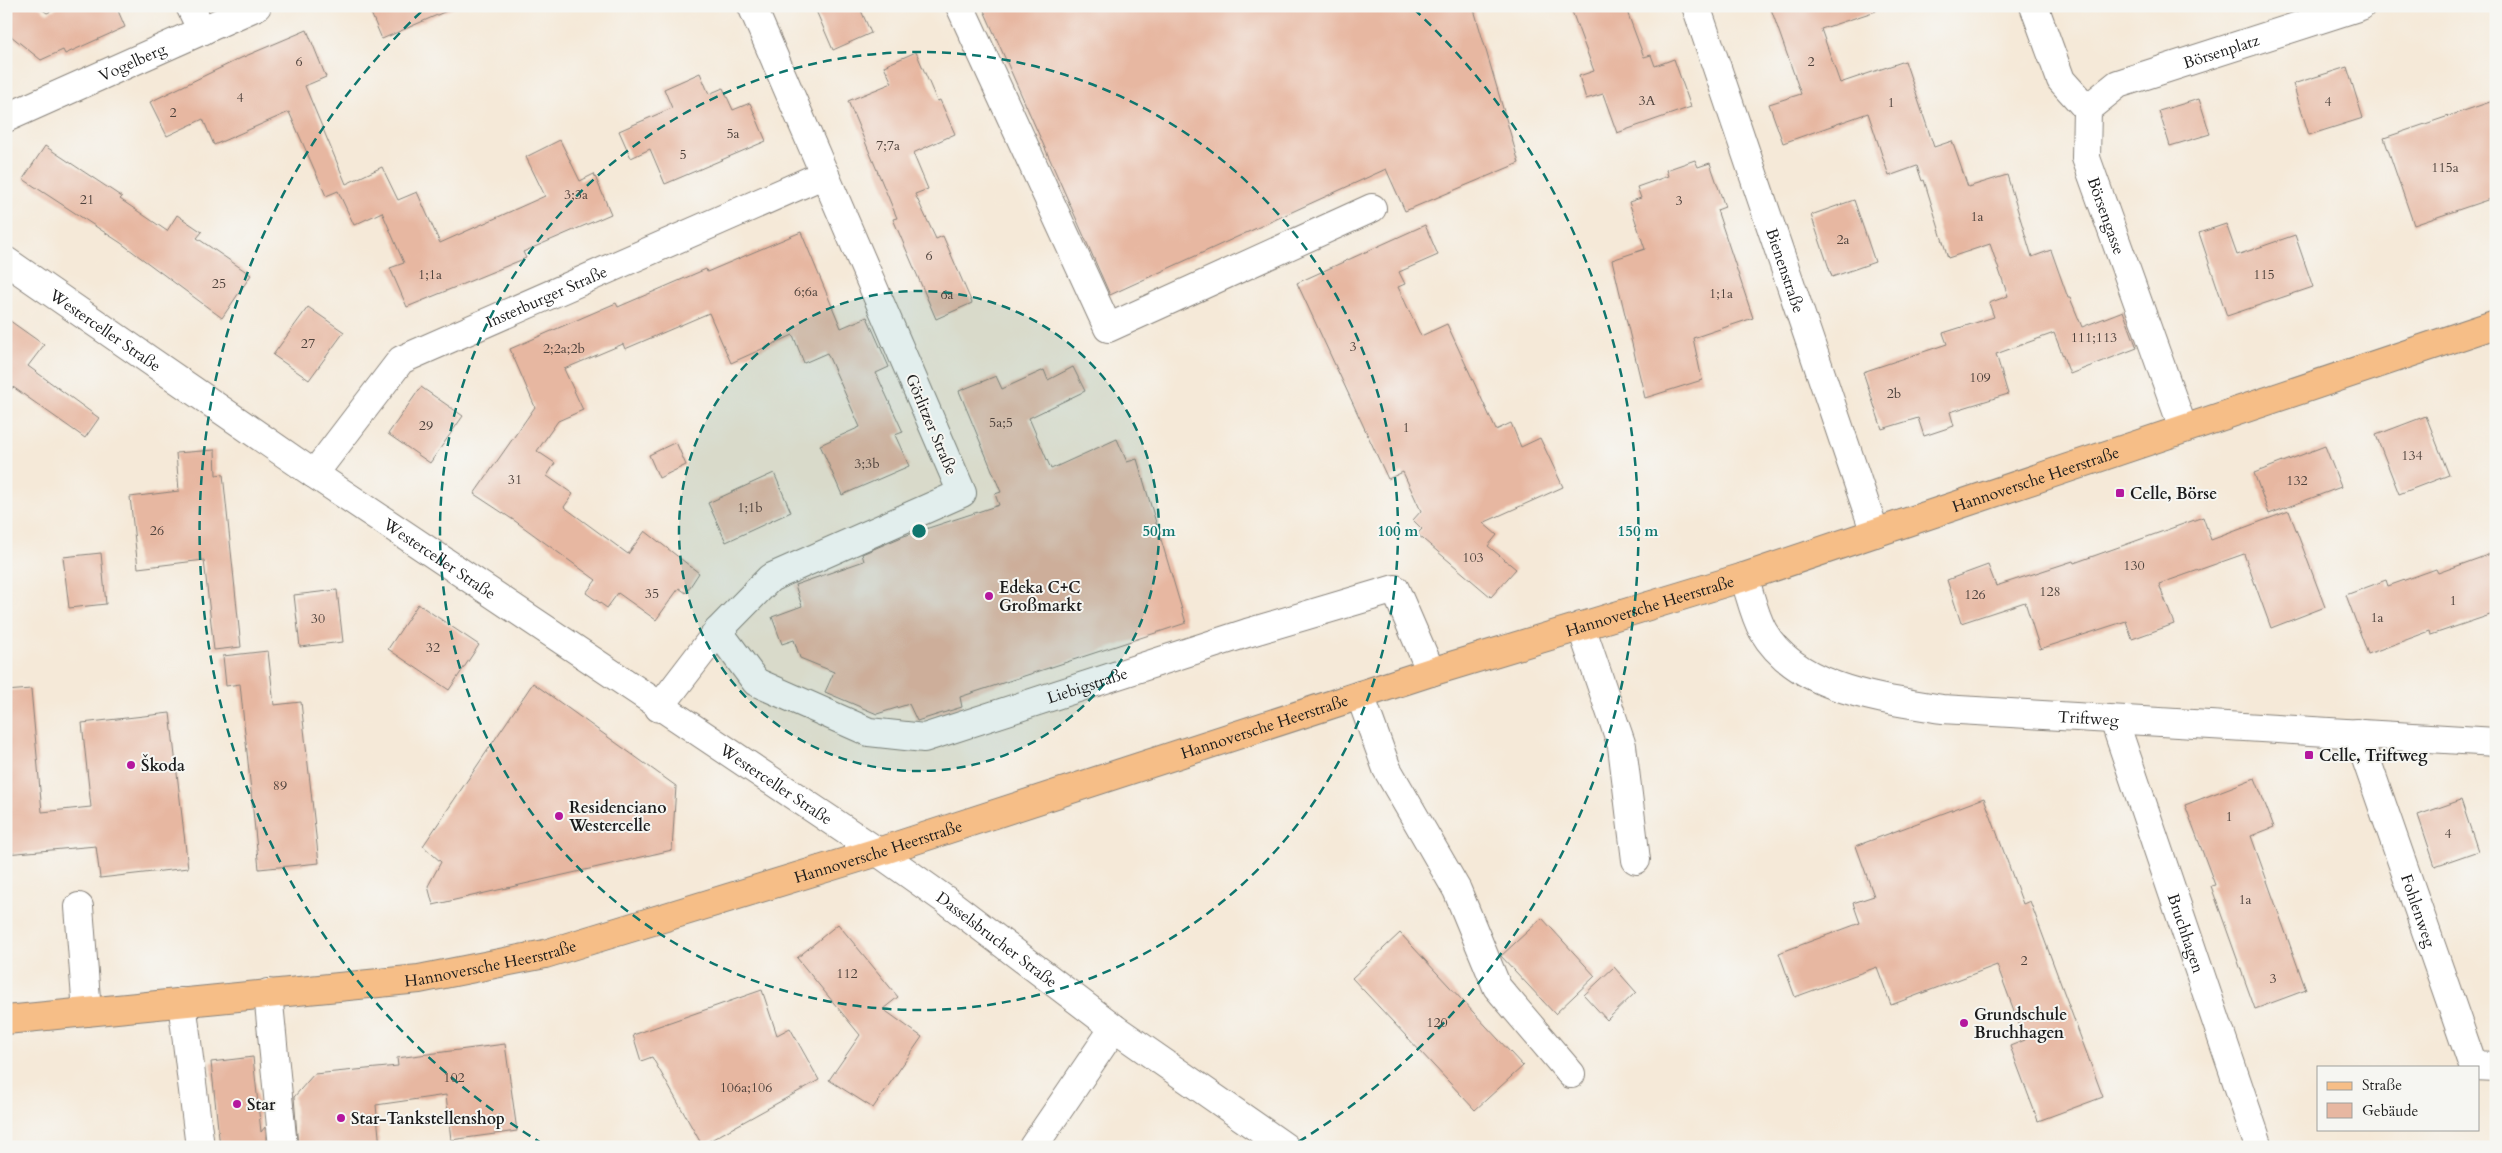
<svg xmlns="http://www.w3.org/2000/svg" width="2502" height="1153" font-family="Cardo,serif">
	<rect width="100%" height="100%" fill="#f6f6f2"/>
	<filter id="ink" filterUnits="userSpaceOnUse"><feTurbulence type="fractalNoise" baseFrequency=".02" numOctaves="2"/><feDisplacementMap in="SourceGraphic" scale="10" xChannelSelector="R" yChannelSelector="G"/><feConvolveMatrix kernelMatrix="1 2 1 2 8 2 1 2 1" color-interpolation-filters="sRGB"/></filter>
	<filter id="wash" filterUnits="userSpaceOnUse"><feTurbulence type="fractalNoise" baseFrequency=".0096" numOctaves="4" result="noise"/><feDisplacementMap in="SourceGraphic" scale="20" xChannelSelector="R" yChannelSelector="G"/><feGaussianBlur stdDeviation="1.12" result="paint"/><feColorMatrix in="noise" values="0 0 0 0 0 0 0 0 0 0 0 0 0 0 0 0 0 1.4 0 .05"/><feComposite in="paint" operator="in"/></filter>
	<g filter="url(#wash)">
		<rect width="100%" height="100%" fill="#f5e9d8"/>
		<g id="blocks">
			<path fill="#e7b7a1" d="M 6,6 L 37,6 L 47,13 L 62,6 L 116,6 L 125,27 L 65,54 L 63,50 L 41,60 L 6,32 Z
				M 368,6 L 458,6 L 382,39 Z
				M 814,6 L 859,6 L 871,33 L 833,50 Z
				M 982,6 L 1473,6 L 1519,163 L 1405,211 L 1386,169 L 1110,295 Z
				M 1570,6 L 1625,6 L 1644,57 L 1651,55 L 1655,66 L 1674,59 L 1691,107 L 1617,133 L 1603,94 L 1586,99 L 1579,76 L 1594,71 Z
				M 1770,6 L 1875,6 L 1876,11 L 1821,29 L 1840,83 L 1905,61 L 1934,147 L 1952,141 L 1968,187 L 2007,175 L 2032,257 L 2051,250 L 2068,298 L 2070,298 L 2082,327 L 2123,311 L 2137,348 L 2070,374 L 2054,333 L 1996,354 L 2008,394 L 1950,412 L 1954,426 L 1924,436 L 1918,418 L 1882,429 L 1863,372 L 1947,344 L 1943,333 L 1994,317 L 1989,303 L 2008,296 L 1990,244 L 1948,258 L 1924,180 L 1922,181 L 1917,166 L 1889,176 L 1868,113 L 1783,143 L 1769,104 L 1801,94 Z
				M 307,30 L 326,77 L 305,86 L 346,184 L 382,167 L 398,200 L 417,192 L 440,243 L 545,196 L 526,157 L 560,140 L 580,181 L 594,174 L 611,214 L 523,252 L 526,258 L 407,307 L 390,268 L 404,263 L 382,212 L 354,225 L 338,191 L 326,196 L 289,112 L 214,145 L 203,119 L 167,136 L 150,102 L 241,58 Z
				M 916,52 L 937,101 L 940,100 L 955,134 L 913,153 L 928,189 L 915,194 L 936,239 L 943,236 L 972,303 L 936,319 L 893,219 L 897,218 L 848,101 L 892,83 L 884,66 Z
				M 2347,67 L 2363,118 L 2309,135 L 2293,84 Z
				M 700,73 L 709,94 L 723,88 L 733,110 L 750,103 L 766,141 L 665,184 L 650,149 L 631,158 L 619,131 L 672,108 L 664,89 Z
				M 2199,99 L 2210,134 L 2170,146 L 2159,111 Z
				M 2496,100 L 2496,197 L 2414,225 L 2384,138 Z
				M 45,146 L 122,197 L 120,199 L 167,231 L 177,215 L 202,232 L 197,238 L 251,275 L 222,318 L 121,243 L 23,179 Z
				M 1695,160 L 1698,167 L 1710,163 L 1725,207 L 1717,210 L 1753,318 L 1693,338 L 1702,380 L 1645,398 L 1612,260 L 1645,249 L 1629,202 L 1641,198 L 1637,187 L 1668,176 L 1666,170 Z
				M 1854,200 L 1875,262 L 1832,277 L 1811,215 Z
				M 2226,224 L 2237,255 L 2295,235 L 2313,287 L 2227,316 L 2199,233 Z
				M 1425,225 L 1438,255 L 1399,272 L 1405,284 L 1398,287 L 1421,336 L 1447,324 L 1496,430 L 1511,423 L 1521,447 L 1540,438 L 1563,487 L 1483,523 L 1497,535 L 1488,546 L 1516,569 L 1491,597 L 1417,534 L 1422,529 L 1413,520 L 1421,511 L 1403,472 L 1388,479 L 1297,283 Z
				M 801,232 L 841,328 L 867,317 L 889,367 L 876,373 L 903,432 L 895,435 L 909,466 L 842,495 L 820,445 L 860,427 L 827,353 L 804,363 L 793,335 L 731,363 L 709,313 L 625,349 L 623,344 L 564,369 L 583,410 L 558,421 L 537,451 L 555,463 L 547,476 L 573,494 L 564,507 L 628,554 L 645,531 L 699,573 L 686,593 L 679,588 L 656,620 L 618,593 L 607,608 L 586,593 L 596,580 L 515,521 L 474,494 L 535,407 L 510,349 L 616,303 L 618,307 L 706,269 L 707,272 Z
				M 308,307 L 344,332 L 309,380 L 273,355 Z
				M 6,318 L 44,345 L 28,366 L 99,418 L 85,438 L 13,387 L 6,397 Z
				M 1073,367 L 1085,391 L 1029,418 L 1051,469 L 1117,439 L 1127,462 L 1137,459 L 1186,623 L 960,697 L 962,707 L 917,721 L 909,704 L 877,714 L 825,692 L 834,672 L 800,658 L 794,640 L 782,644 L 772,617 L 802,606 L 795,585 L 864,561 L 862,554 L 904,536 L 999,505 L 995,494 L 1001,492 L 959,391 L 996,376 L 1002,389 L 1044,370 L 1048,380 Z
				M 421,387 L 463,416 L 430,463 L 388,434 Z
				M 2426,416 L 2449,475 L 2399,494 L 2376,435 Z
				M 676,442 L 686,465 L 659,478 L 649,455 Z
				M 2325,446 L 2341,487 L 2269,514 L 2254,473 Z
				M 215,450 L 216,475 L 223,474 L 241,647 L 214,650 L 204,560 L 138,568 L 130,497 L 179,491 L 176,453 Z
				M 774,473 L 791,512 L 726,542 L 708,503 Z
				M 2289,511 L 2325,607 L 2271,628 L 2244,554 L 2159,584 L 2174,624 L 2132,639 L 2126,621 L 2040,649 L 2025,602 L 1961,623 L 1947,580 L 1988,565 L 1996,586 L 2073,561 L 2074,563 L 2203,517 L 2211,540 Z
				M 2496,552 L 2496,613 L 2431,635 L 2430,631 L 2368,654 L 2346,595 L 2386,580 L 2388,586 L 2436,569 L 2438,573 Z
				M 101,553 L 106,604 L 69,608 L 63,557 Z
				M 337,590 L 343,642 L 300,647 L 294,595 Z
				M 418,604 L 479,645 L 449,690 L 388,649 Z
				M 268,651 L 274,705 L 301,702 L 319,863 L 259,869 L 240,684 L 226,686 L 223,656 Z
				M 533,683 L 676,786 L 672,850 L 433,905 L 428,886 L 441,862 L 423,846 Z
				M 31,689 L 42,812 L 91,807 L 82,723 L 170,713 L 188,868 L 100,878 L 96,846 L 6,854 L 6,691 Z
				M 2255,778 L 2274,827 L 2251,836 L 2306,990 L 2255,1009 L 2211,886 L 2215,885 L 2185,805 Z
				M 1984,798 L 2023,904 L 2030,901 L 2103,1097 L 2038,1121 L 2010,1046 L 2025,1040 L 1997,965 L 1891,1005 L 1877,967 L 1795,997 L 1779,953 L 1860,923 L 1853,903 L 1874,896 L 1856,846 Z
				M 2461,800 L 2478,851 L 2435,866 L 2418,815 Z
				M 1542,918 L 1595,976 L 1555,1014 L 1501,956 Z
				M 838,924 L 898,997 L 883,1009 L 922,1037 L 873,1108 L 829,1080 L 860,1035 L 797,958 Z
				M 1400,933 L 1523,1066 L 1475,1110 L 1352,978 Z
				M 1614,967 L 1636,992 L 1607,1020 L 1584,995 Z
				M 762,990 L 777,1035 L 790,1028 L 819,1080 L 702,1145 L 652,1057 L 641,1061 L 633,1035 Z
				M 505,1044 L 517,1131 L 451,1140 L 446,1095 L 376,1105 L 380,1147 L 298,1147 L 294,1097 L 314,1074 L 398,1066 L 397,1058 Z
				M 253,1057 L 261,1132 L 265,1127 L 267,1147 L 220,1147 L 211,1062 Z"/>
		</g>
	</g>
	<g filter="url(#ink)">
		<use href="#blocks" fill-opacity="0" stroke="#88827a" stroke-width="1"/>
		<g fill="none" stroke-linecap="round" stroke-linejoin="round">
			<defs>
				<g id="minor">
					<path d="M 190,6 L 202,31"/>
					<path d="M 960,6 L 1108,328 L 1372,208"/>
					<path id="s1" d="M 1696,6 L 1875,533"/>
					<path id="s2" d="M 2034,6 L 2061,80 L 2087,109 L 2086,158 L 2183,428"/>
					<path id="s3" d="M 2087,109 L 2118,84 L 2361,6"/>
					<path id="s4" d="M 6,118 L 257,6"/>
					<path id="s5" d="M 6,261 L 314,474 L 878,852 L 947,901 L 1114,1028 L 1285,1147"/>
					<path id="s6" d="M 314,474 L 401,360 L 825,174"/>
					<path id="s7" d="M 1744,577 C 1750,594 1754,615 1763,631 C 1797,690 1882,699 1942,709 L 2496,742"/>
					<path d="M 1581,626 L 1622,746 L 1636,860"/>
					<path id="s8" d="M 718,631 L 756,682 L 869,732 L 924,738 L 1247,633 L 1395,589 L 1431,672"/>
					<path d="M 1360,695 L 1387,769 L 1457,890 L 1497,987 L 1571,1074"/>
					<path d="M 659,708 L 718,631 L 770,578 L 962,493 L 752,6"/>
					<path id="s9" d="M 2114,720 L 2259,1147"/>
					<path id="s10" d="M 2357,733 L 2473,1066 L 2496,1067"/>
					<path d="M 79,907 L 87,1012"/>
					<path d="M 268,993 L 283,1147"/>
					<path d="M 182,1002 L 200,1147"/>
					<path d="M 1033,1147 L 1114,1028"/>
				</g>
				<g id="major">
					<path id="s11" d="M 6,1020 L 419,979 L 545,954 L 878,852 L 1431,672 L 1744,577 L 2496,324"/>
				</g>
			</defs>
			<use href="#minor" stroke="#88827a" stroke-width="30"/>
			<use href="#major" stroke="#88827a" stroke-width="30"/>
			<use href="#minor" stroke="#fff" stroke-width="28"/>
			<use href="#major" stroke="#f6be87" stroke-width="28"/>
		</g>
	</g>
	<circle cx="919" cy="531" r="240" fill="#0f766e" fill-opacity=".12"/>
	<g fill="none" stroke="#0f766e" stroke-width="2.5" stroke-dasharray="9 6">
		<circle cx="919" cy="531" r="240"/>
		<circle cx="919" cy="531" r="479"/>
		<path d="M543 1144A719 719 0 0 1 424 9M1414 9A719 719 0 0 1 1295 1144"/>
	</g>
	<g fill="#b5179e" stroke="#f6f6f2" stroke-width="2">
		<rect x="2115" y="488" width="10" height="10" rx="2.5"/>
		<circle cx="989" cy="596" r="5"/>
		<rect x="2304" y="750" width="10" height="10" rx="2.5"/>
		<circle cx="131" cy="765" r="5"/>
		<circle cx="559" cy="816" r="5"/>
		<circle cx="1964" cy="1023" r="5"/>
		<circle cx="237" cy="1104" r="5"/>
		<circle cx="341" cy="1118" r="5"/>
	</g>
	<g text-anchor="middle" stroke-width="4" stroke-linejoin="round" paint-order="stroke">
		<g font-size="14" fill="#4f433d">
			<text x="299" y="66">6</text>
			<text x="1811" y="66">2</text>
			<text x="240" y="102">4</text>
			<text x="1647" y="105">3A</text>
			<text x="2328" y="106">4</text>
			<text x="1891" y="107">1</text>
			<text x="173" y="117">2</text>
			<text x="733" y="138">5a</text>
			<text x="888" y="150">7;7a</text>
			<text x="683" y="159">5</text>
			<text x="2445" y="172">115a</text>
			<text x="576" y="199">3;3a</text>
			<text x="87" y="204">21</text>
			<text x="1679" y="205">3</text>
			<text x="1977" y="221">1a</text>
			<text x="1843" y="244">2a</text>
			<text x="929" y="260">6</text>
			<text x="430" y="279">1;1a</text>
			<text x="2264" y="279">115</text>
			<text x="219" y="288">25</text>
			<text x="806" y="296">6;6a</text>
			<text x="1721" y="298">1;1a</text>
			<text x="947" y="299">6a</text>
			<text x="2094" y="342">111;113</text>
			<text x="308" y="348">27</text>
			<text x="1353" y="351">3</text>
			<text x="564" y="353">2;2a;2b</text>
			<text x="1980" y="382">109</text>
			<text x="1894" y="398">2b</text>
			<text x="1001" y="427">5a;5</text>
			<text x="426" y="430">29</text>
			<text x="1406" y="432">1</text>
			<text x="2412" y="460">134</text>
			<text x="867" y="468">3;3b</text>
			<text x="515" y="484">31</text>
			<text x="2297" y="485">132</text>
			<text x="750" y="512">1;1b</text>
			<text x="157" y="535">26</text>
			<text x="1473" y="562">103</text>
			<text x="2134" y="570">130</text>
			<text x="2050" y="596">128</text>
			<text x="652" y="598">35</text>
			<text x="1975" y="599">126</text>
			<text x="2453" y="605">1</text>
			<text x="2377" y="622">1a</text>
			<text x="318" y="623">30</text>
			<text x="433" y="652">32</text>
			<text x="280" y="790">89</text>
			<text x="2229" y="821">1</text>
			<text x="2448" y="838">4</text>
			<text x="2245" y="904">1a</text>
			<text x="2024" y="965">2</text>
			<text x="847" y="978">112</text>
			<text x="2273" y="983">3</text>
			<text x="1437" y="1027">120</text>
			<text x="454" y="1082">102</text>
			<text x="746" y="1092">106a;106</text>
		</g>
		<g font-size="16" fill="#1c1c1c" stroke="#f6f6f2">
			<text dy="6" stroke="none"><textPath href="#s3" startOffset="148">Börsenplatz</textPath></text>
			<text dy="6" stroke="none"><textPath href="#s4" startOffset="138">Vogelberg</textPath></text>
			<text dy="6" stroke="none"><textPath href="#s2" startOffset="228">Börsengasse</textPath></text>
			<text dy="6" stroke="none"><textPath href="#s1" startOffset="279">Bienenstraße</textPath></text>
			<text dy="6" stroke="none"><textPath href="#s6" startOffset="302">Insterburger Straße</textPath></text>
			<text dy="6" stroke="none"><textPath href="#s5" startOffset="121">Westerceller Straße</textPath></text>
			<text transform="translate(932 424) rotate(67)" y="6">Görlitzer Straße</text>
			<text dy="6" stroke="none"><textPath href="#s11" startOffset="2108">Hannoversche Heerstraße</textPath></text>
			<text dy="6" stroke="none"><textPath href="#s5" startOffset="526">Westerceller Straße</textPath></text>
			<text dy="6" stroke="none"><textPath href="#s11" startOffset="1702">Hannoversche Heerstraße</textPath></text>
			<text dy="6" stroke="none"><textPath href="#s8" startOffset="414">Liebigstraße</textPath></text>
			<text dy="6" stroke="none"><textPath href="#s7" startOffset="406">Triftweg</textPath></text>
			<text dy="6" stroke="none"><textPath href="#s11" startOffset="1298">Hannoversche Heerstraße</textPath></text>
			<text dy="6" stroke="none"><textPath href="#s5" startOffset="931">Westerceller Straße</textPath></text>
			<text dy="6" stroke="none"><textPath href="#s11" startOffset="892">Hannoversche Heerstraße</textPath></text>
			<text dy="6" stroke="none"><textPath href="#s10" startOffset="188">Fohlenweg</textPath></text>
			<text dy="6" stroke="none"><textPath href="#s9" startOffset="225">Bruchhagen</textPath></text>
			<text dy="6" stroke="none"><textPath href="#s5" startOffset="1201">Dasselsbrucher Straße</textPath></text>
			<text dy="6" stroke="none"><textPath href="#s11" startOffset="488">Hannoversche Heerstraße</textPath></text>
		</g>
		<g font-size="16" font-weight="bold" fill="#1c1c1c" stroke="#f6f6f2" text-anchor="start">
			<text x="2130" y="499">Celle, Börse</text>
			<text x="999" y="593">Edeka C+C<tspan x="999" dy="18">Großmarkt</tspan></text>
			<text x="2319" y="761">Celle, Triftweg</text>
			<text x="141" y="771">Škoda</text>
			<text x="569" y="813">Residenciano<tspan x="569" dy="18">Westercelle</tspan></text>
			<text x="1974" y="1020">Grundschule<tspan x="1974" dy="18">Bruchhagen</tspan></text>
			<text x="247" y="1110">Star</text>
			<text x="351" y="1124">Star-Tankstellenshop</text>
		</g>
	</g>
	<circle cx="919" cy="531" r="8" fill="#0f766e" stroke="#f6f6f2" stroke-width="2.5"/>
	<g font-size="15" text-anchor="middle" font-weight="bold" fill="#0f766e" stroke="#f6f6f2" stroke-width="4" stroke-linejoin="round" paint-order="stroke">
		<text x="1159" y="536">50 m</text>
		<text x="1398" y="536">100 m</text>
		<text x="1638" y="536">150 m</text>
	</g>
	<rect width="2502" height="1153" fill="none" stroke="#f6f6f2" stroke-width="25"/>
	<rect x="2317" y="1066" width="162" height="65" fill="#f6f6f2" stroke="#9f9f9c"/>
	<rect x="2327" y="1082" width="25" height="8" fill="#f6be87" stroke="#9f9f9c"/>
	<text x="2362" y="1090" font-size="15" fill="#1c1c1c">Straße</text>
	<rect x="2327" y="1103" width="25" height="15" fill="#e7b7a1" stroke="#9f9f9c"/>
	<text x="2362" y="1116" font-size="15" fill="#1c1c1c">Gebäude</text>
</svg>
